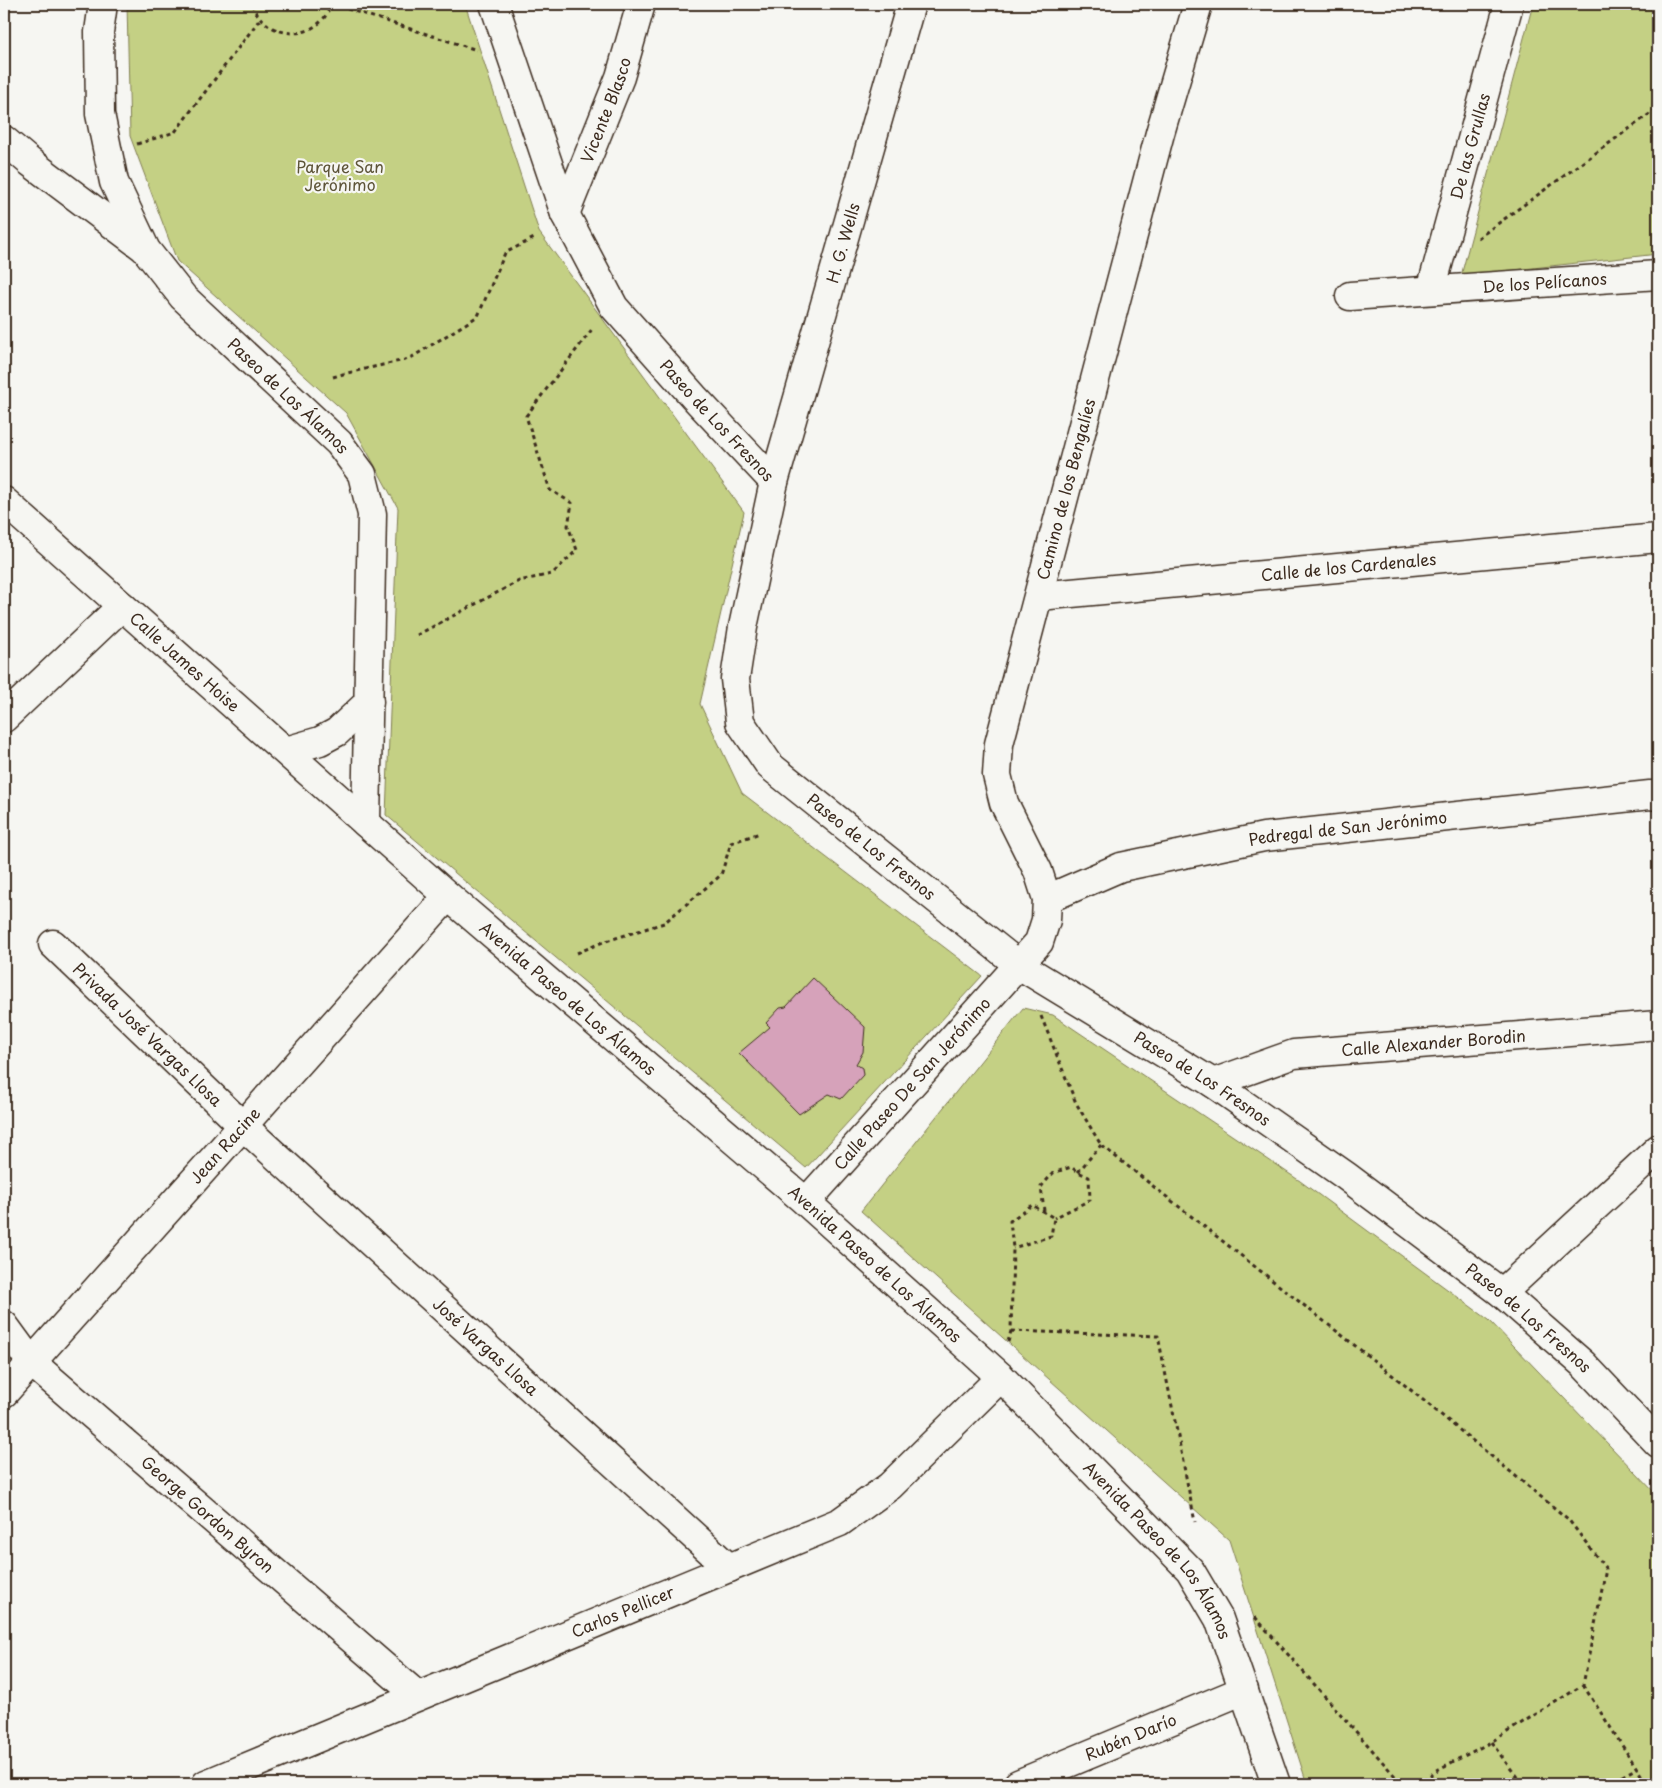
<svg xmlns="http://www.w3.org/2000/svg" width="1662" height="1788" font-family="'Playpen Sans',sans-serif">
	<rect width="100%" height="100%" fill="#f6f6f2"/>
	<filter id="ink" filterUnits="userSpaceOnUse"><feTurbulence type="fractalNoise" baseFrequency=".02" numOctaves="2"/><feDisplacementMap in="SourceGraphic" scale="10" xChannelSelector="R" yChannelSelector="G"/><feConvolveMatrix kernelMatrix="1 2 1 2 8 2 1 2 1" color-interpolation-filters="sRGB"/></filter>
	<g filter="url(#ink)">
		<path fill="#c4d084" stroke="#807d51" d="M 127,4 L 465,4 L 539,232 L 744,512 L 700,704 L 742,793 L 982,976 L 806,1168 L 386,815 L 398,508 L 346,413 L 177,261 L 130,136 Z
			M 1533,4 L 1658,4 L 1658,254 L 1461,276 Z
			M 1023,1008 L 1053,1015 L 1300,1181 L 1489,1320 L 1658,1496 L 1658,1784 L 1307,1784 L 1229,1540 L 861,1211 Z"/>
		<path fill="#d6a2ba" stroke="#3b2a1e" d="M 813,978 L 865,1027 L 863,1052 L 856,1064 L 862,1068 L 863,1075 L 841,1099 L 829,1094 L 799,1114 L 739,1053 L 770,1027 L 766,1023 L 780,1008 L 786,1007 Z"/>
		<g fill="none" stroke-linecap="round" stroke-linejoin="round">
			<defs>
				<g id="street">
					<path id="s1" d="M 103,4 L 99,32 L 100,114 L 114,182 L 146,250 L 183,297 L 339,443 L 362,474 L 372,514 L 366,823"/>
					<path id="s2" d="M 494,4 L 565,214 L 614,307 L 694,397 L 774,482"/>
					<path id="s3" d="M 911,4 L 774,482 L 743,627 L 735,679 L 740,722 L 770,766 L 1019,965 L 1213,1083 L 1346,1176 L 1502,1293 L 1583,1364 L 1658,1443"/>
					<path d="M 4,140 L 30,162 L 143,247"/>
					<path id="s4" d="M 565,214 L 620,77 L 641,4"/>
					<path id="s5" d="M 1431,290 L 1509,4"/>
					<path id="s6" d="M 1350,296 L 1658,275"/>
					<path id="s7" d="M 4,501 L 448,896 L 806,1202 L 1001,1377 L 1190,1570 L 1219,1619 L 1276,1784"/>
					<path id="s8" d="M 1039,596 L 1658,538"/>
					<path d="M 4,718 L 122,606"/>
					<path d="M 286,751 L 320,741 L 337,732 L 369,702"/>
					<path id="s9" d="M 1047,899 L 1121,867 L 1264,837 L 1650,795 L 1658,796"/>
					<path id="s10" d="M 53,944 L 243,1126 L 729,1568"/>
					<path id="s11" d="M 1213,1083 L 1294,1054 L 1658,1025"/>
					<path id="s12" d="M 806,1202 L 1039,942 L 1046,920 L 1047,899 L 1038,871 L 1004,803 L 997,775 L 999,744 L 1160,133 L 1198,4"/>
					<path d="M 1502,1293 L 1658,1149"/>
					<path id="s13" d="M 4,1325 L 31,1362 L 418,1696"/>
					<path id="s14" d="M 4,1393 L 448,896"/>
					<path id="s15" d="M 206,1784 L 840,1522 L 890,1486 L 1001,1377"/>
					<path id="s16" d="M 1018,1784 L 1244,1690"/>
				</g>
			</defs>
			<use href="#street" stroke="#3b2a1e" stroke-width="31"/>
			<path stroke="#3b2a1e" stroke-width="3" stroke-dasharray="4 4" stroke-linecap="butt" d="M 252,4 C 263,34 303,44 324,18 C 327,14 329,8 332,4
				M 332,4 L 477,50
				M 137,144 L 175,132 L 260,19
				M 1478,238 L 1658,108
				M 333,377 L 343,374 L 409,359 L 478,316 L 505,253 L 536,237
				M 417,635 L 519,581 L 552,574 L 577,550 L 568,526 L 572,503 L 550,490 L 526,416 L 593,328
				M 577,953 L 603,942 L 664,923 L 721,875 L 731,843 L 760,833
				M 1041,1016 L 1076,1103 L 1101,1145 L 1401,1382 L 1568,1519 L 1606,1569 L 1583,1685 L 1491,1742 L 1439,1769 L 1418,1784
				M 1078,1172 L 1101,1145
				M 1044,1211 L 1041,1187 L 1053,1173 L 1071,1167 L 1078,1172 L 1089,1177 L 1090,1200 L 1054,1218
				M 1011,1331 L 1158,1336 L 1195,1522
				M 1008,1342 L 1011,1331 L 1013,1248 L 1010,1221 L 1032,1205 L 1054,1218 L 1051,1236 L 1013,1248
				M 1255,1617 L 1402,1784
				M 1583,1685 L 1647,1784
				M 1491,1742 L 1522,1784
				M 1608,1784 L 1637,1768"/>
			<use href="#street" stroke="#f6f6f2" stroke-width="28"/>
		</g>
	</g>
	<g text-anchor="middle" stroke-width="4.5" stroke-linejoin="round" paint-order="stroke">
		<g font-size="16" fill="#3b2a1e" stroke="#f6f6f2">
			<text dy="6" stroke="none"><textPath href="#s4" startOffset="112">Vicente Blasco</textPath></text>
			<text dy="6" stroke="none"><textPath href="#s5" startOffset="149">De las Grullas</textPath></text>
			<text transform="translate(843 243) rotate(-74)" y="6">H. G. Wells</text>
			<text dy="6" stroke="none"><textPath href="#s6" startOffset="195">De los Pelícanos</textPath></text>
			<text dy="6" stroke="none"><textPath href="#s1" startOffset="459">Paseo de Los Álamos</textPath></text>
			<text dy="6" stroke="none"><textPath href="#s2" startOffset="480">Paseo de Los Fresnos</textPath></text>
			<text dy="6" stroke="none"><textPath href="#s12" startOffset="822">Camino de los Bengalíes</textPath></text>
			<text dy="6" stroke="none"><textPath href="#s8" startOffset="311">Calle de los Cardenales</textPath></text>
			<text dy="6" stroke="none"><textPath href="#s7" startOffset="242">Calle James Hoise</textPath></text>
			<text dy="6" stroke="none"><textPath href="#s9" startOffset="311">Pedregal de San Jerónimo</textPath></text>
			<text dy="6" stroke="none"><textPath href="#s3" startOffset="924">Paseo de Los Fresnos</textPath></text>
			<text dy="6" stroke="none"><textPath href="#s7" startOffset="752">Avenida Paseo de Los Álamos</textPath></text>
			<text dy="6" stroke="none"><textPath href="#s10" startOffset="131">Privada José Vargas Llosa</textPath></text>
			<text dy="6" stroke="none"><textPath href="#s11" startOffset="226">Calle Alexander Borodin</textPath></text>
			<text dy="6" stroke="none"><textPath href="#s3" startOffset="1329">Paseo de Los Fresnos</textPath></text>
			<text dy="6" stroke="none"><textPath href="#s12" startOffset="159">Calle Paseo De San Jerónimo</textPath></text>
			<text dy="6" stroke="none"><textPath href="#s14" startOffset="332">Jean Racine</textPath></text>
			<text dy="6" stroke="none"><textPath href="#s7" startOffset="1158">Avenida Paseo de Los Álamos</textPath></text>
			<text dy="6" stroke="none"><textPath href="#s3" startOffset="1734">Paseo de Los Fresnos</textPath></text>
			<text dy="6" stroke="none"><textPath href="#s10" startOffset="591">José Vargas Llosa</textPath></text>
			<text dy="6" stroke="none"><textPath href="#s13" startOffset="279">George Gordon Byron</textPath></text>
			<text dy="6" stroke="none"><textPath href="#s7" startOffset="1562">Avenida Paseo de Los Álamos</textPath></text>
			<text dy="6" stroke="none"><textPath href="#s15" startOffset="451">Carlos Pellicer</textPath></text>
			<text dy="6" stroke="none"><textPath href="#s16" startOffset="122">Rubén Darío</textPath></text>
		</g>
		<g font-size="16" fill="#5d5438" stroke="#f6f6f2">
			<text x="340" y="173">Parque San<tspan x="340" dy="18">Jerónimo</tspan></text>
		</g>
	</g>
	<rect width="1662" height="1788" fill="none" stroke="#f6f6f2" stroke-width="20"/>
	<rect x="10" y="10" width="1642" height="1768" fill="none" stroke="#3b2a1e" stroke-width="2" filter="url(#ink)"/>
</svg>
